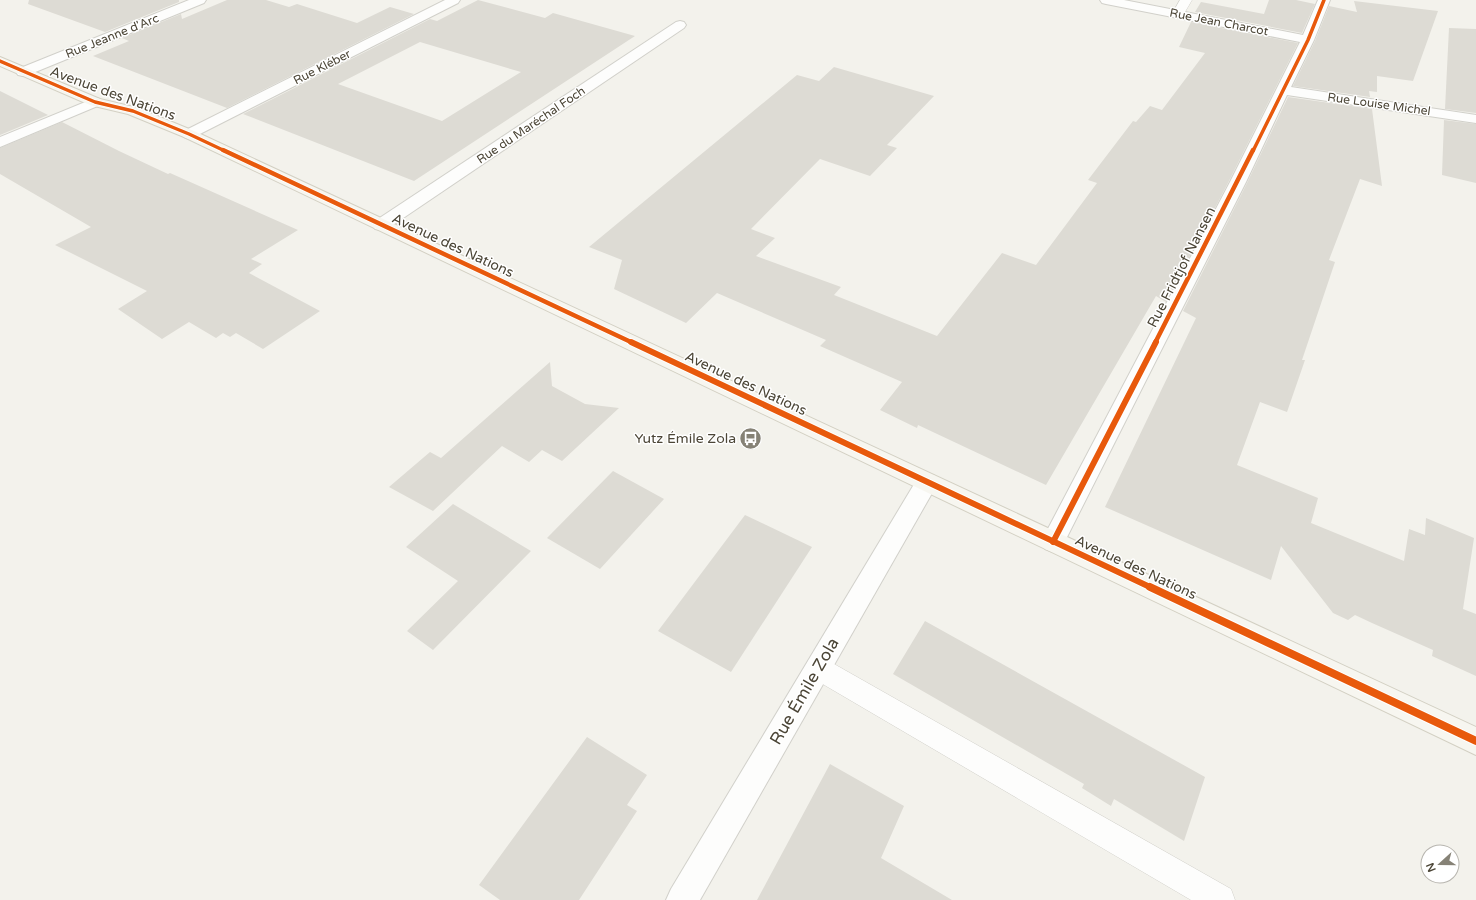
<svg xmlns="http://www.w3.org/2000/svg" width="1476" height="900" viewBox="0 0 1476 900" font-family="'Varela Round',sans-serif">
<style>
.building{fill:#dddbd4;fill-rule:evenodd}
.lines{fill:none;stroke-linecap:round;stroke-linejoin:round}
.lane-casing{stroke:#d1d0ca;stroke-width:1}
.street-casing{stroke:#d1d0ca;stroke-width:2}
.secondary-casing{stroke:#d3d0c3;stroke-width:2}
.lane{fill:#fdfdfc;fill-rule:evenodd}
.street{fill:#fdfdfc;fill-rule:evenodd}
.secondary{fill:#f7f6f0;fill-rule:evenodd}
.cycleway-far3-casing{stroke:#fff;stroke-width:5}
.cycleway-far2-casing{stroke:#fff;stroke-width:6}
.cycleway-far1-casing{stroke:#fff;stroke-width:8}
.cycleway-casing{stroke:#fff;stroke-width:10}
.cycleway-far3{stroke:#e8590c;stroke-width:3.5}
.cycleway-far2{stroke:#e8590c;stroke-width:4.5}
.cycleway-far1{stroke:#e8590c;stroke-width:6}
.cycleway{stroke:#e8590c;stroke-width:8}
.labels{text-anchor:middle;stroke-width:3;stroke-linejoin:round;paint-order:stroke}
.far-street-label{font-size:12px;fill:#4b4536;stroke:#fff}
.street-label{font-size:14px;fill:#4b4536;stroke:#fff}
.poi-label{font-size:14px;fill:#4b4536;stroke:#fff;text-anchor:end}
.near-street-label{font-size:17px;fill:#4b4536;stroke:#fff}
</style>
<rect width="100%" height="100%" fill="#f3f2ec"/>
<g class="building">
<path d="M29 0H179V2L105 32 28 4Z"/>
<path d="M227 0H266L289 7 297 4 357 23 390 7 414 14 227 108 93 56 129 41 122 38 181 14 182 19Z"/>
<path d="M478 0 545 18 553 13 635 36 414 181 243 114 430 19 437 21ZM420 42 521 72 442 121 338 84Z"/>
<path d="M1269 0H1296L1315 4 1302 33 1195 12 1201 2 1264 14Z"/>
<path d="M1354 1 1438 11 1413 81 1377 76V92L1369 91 1370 97 1293 86 1315 41 1329 6 1357 12Z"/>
<path d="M1191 22 1298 43 1229 181 1166 302 1156 296 1046 485 918 425 917 428 880 410 902 382 820 346 826 340 717 293 686 323 614 289 622 260 589 247 797 75 819 81 834 67 934 96 887 145 897 148 870 176 820 159 751 229 775 238 756 256 841 287 834 295 937 336 1002 253 1036 265 1097 183 1088 180 1133 121 1136 122 1150 106 1162 110 1205 53 1179 47Z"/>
<path d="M1449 28 1476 29V113L1445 109Z"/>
<path d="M0 91 48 115 0 135Z"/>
<path d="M1288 97 1372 109 1382 186 1360 179 1329 260 1335 262 1302 360H1305L1287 412 1260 402 1237 465 1318 498 1311 523 1404 561 1409 529 1425 535 1426 518 1474 538 1463 609 1476 614V676L1432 656 1433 650 1372 623 1355 615 1348 620 1333 613 1281 546 1271 580 1105 507 1196 318 1183 311 1247 183Z"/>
<path d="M1444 120 1476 124V183L1442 175Z"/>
<path d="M62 122 119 151 168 174 170 173 298 230 251 259 262 264 249 273 320 311 263 349 236 333 230 337 223 333 216 338 189 322 162 339 118 309 147 291 55 245 91 227 0 174V148Z"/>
<path d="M550 362 552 386 585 404 619 408 562 461 542 450 529 462 502 446 433 511 389 487 430 452 441 458Z"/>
<path d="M613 471 664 499 600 569 547 538Z"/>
<path d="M453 504 531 551 433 650 407 631 458 581 406 547Z"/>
<path d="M745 515 812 547 731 672 658 631Z"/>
<path d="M925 621 1205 777 1184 841 1114 799 1111 806 1082 788 1084 784 893 674Z"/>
<path d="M587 737 647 775 627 805 637 811 579 900H500L479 885Z"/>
<path d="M830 764 904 806 881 858 952 900H757Z"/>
</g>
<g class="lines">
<defs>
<g id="lane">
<path d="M1180 0H1192L1182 17H1174L1172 14Z"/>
<path d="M818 656 827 660 1231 889 1235 900H1191L809 676 805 668 809 660Z"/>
</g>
<g id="street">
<path d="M189 0H206L204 3 28 75 23 76 18 75 16 72 18 69Z"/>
<path d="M445 0H460L458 3 194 137 189 139 184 137 181 134 184 131Z"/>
<path d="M1100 0H1124L1303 35 1318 0H1330L1314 40 1291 87 1476 115V123L1287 95 1246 182 1061 549 1053 552 1045 549 1041 542 1230 182 1300 42 1106 4 1102 3Z"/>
<path d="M680 21 684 22 686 25 684 28 387 229 381 230 375 229 372 225 375 221 676 22Z"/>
<path d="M95 98 100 99 102 102 100 105 0 147V137Z"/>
<path d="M927 473 935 476 938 482 935 488 700 900H666L671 889 919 476Z"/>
</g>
<path id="secondary" d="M0 57 100 99 138 108 194 131 1476 727V755L184 137 128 114 90 105 0 66Z"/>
</defs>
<use href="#lane" class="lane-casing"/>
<use href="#street" class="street-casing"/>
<use href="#secondary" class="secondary-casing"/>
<use href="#lane" class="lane"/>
<use href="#street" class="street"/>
<use href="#secondary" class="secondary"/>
<defs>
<g id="cycleway-far3">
<path d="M0 61 95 102 133 111 189 134 225 151"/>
<path d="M1253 151 1308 40 1324 0"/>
</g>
<g id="cycleway-far2">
<path d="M223 150 633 343"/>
<path d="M1155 343 1253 150"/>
</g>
<g id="cycleway-far1">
<path d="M631 342 1152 588"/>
<path d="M1053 542 1156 342"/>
</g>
<path id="cycleway" d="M1150 587 1476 741"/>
</defs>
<use href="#cycleway-far3" class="cycleway-far3-casing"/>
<use href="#cycleway-far2" class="cycleway-far2-casing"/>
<use href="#cycleway-far1" class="cycleway-far1-casing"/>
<use href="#cycleway" class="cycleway-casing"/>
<use href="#cycleway-far3" class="cycleway-far3"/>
<use href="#cycleway-far2" class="cycleway-far2"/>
<use href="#cycleway-far1" class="cycleway-far1"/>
<use href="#cycleway" class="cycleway"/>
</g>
<defs>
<symbol id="bus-disc" viewBox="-11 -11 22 22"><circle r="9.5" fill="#868276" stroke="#fff"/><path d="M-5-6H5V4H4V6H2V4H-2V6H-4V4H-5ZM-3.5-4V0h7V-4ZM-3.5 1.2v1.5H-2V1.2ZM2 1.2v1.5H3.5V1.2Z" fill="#fff"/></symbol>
</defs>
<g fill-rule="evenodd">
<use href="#bus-disc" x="738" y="426" width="25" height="25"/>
</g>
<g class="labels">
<g class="far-street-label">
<text transform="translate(1219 22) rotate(11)" y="4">Rue Jean Charcot</text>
<text transform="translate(112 36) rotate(-22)" y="4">Rue Jeanne d'Arc</text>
<text transform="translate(322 67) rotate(-27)" y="4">Rue Kléber</text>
<text transform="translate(1379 104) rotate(8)" y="4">Rue Louise Michel</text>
<text transform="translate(531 125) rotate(-34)" y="4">Rue du Maréchal Foch</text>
</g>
<g class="street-label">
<text transform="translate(113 93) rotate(20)" y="5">Avenue des Nations</text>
<text transform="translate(453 245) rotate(25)" y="5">Avenue des Nations</text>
<text transform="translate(1181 267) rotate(-63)" y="5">Rue Fridtjof Nansen</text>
<text transform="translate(746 383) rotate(25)" y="5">Avenue des Nations</text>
<text transform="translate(1136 567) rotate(25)" y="5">Avenue des Nations</text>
</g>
<g class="poi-label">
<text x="736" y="443">Yutz Émile Zola</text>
</g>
<g class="near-street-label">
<text transform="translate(804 691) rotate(-60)" y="6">Rue Émile Zola</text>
</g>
</g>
<g transform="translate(1440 864) rotate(249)"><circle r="19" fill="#ffffff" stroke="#b7b5af"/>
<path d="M0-3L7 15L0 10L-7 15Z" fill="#868276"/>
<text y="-6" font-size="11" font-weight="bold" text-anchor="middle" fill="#4b4536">N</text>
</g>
</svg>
